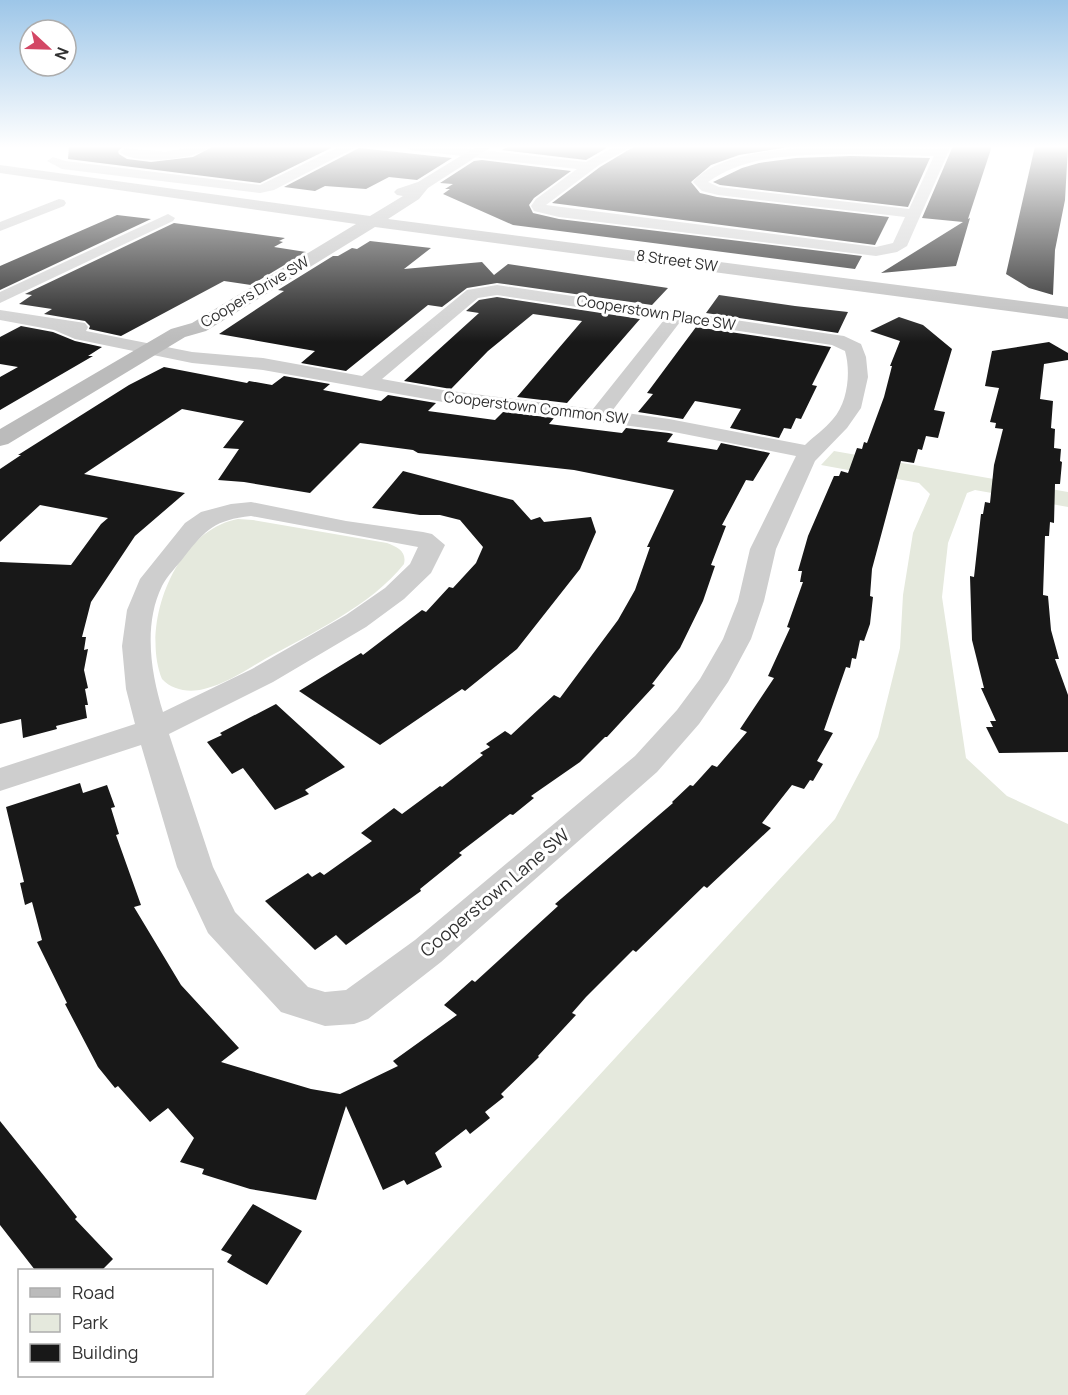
<svg xmlns="http://www.w3.org/2000/svg" width="1068" height="1395" viewBox="0 0 1068 1395" font-family="Manrope,sans-serif">
<style>
.green{fill:#e5e9dd}
.building{fill:#181818}
.lines{fill:none;stroke-linecap:round;stroke-linejoin:round}
.street{fill:#cecece;fill-rule:evenodd}
.secondary{fill:#bbb;fill-rule:evenodd}
.labels{text-anchor:middle;stroke-width:6;stroke-linejoin:round;paint-order:stroke}
.far-street-label{font-size:15px;fill:#313131;stroke:#fff}
.street-label{font-size:18px;fill:#313131;stroke:#fff}
</style>
<rect width="100%" height="100%" fill="#fff"/>
<g class="green">
<path d="M834 451 1068 492V507L975 490 967 493 948 543 942 597 966 758 1007 796 1068 824V1395H305L835 819 878 737 900 648 903 595 913 533 930 494 919 483 821 465Z"/>
<path d="M238 519 253 520 387 543C397 547 407 551 404 564 372 605 310 634 265 659 246 670 226 684 204 689 189 693 172 690 162 679 140 624 176 530 238 519Z"/>
</g>
<g class="building">
<path d="M69 146H124L118 151 119 154 127 159 151 162 193 157 214 146H335L260 183 68 159Z"/>
<path d="M509 146H610L586 160 502 150Z"/>
<path d="M635 146H795L739 155 711 165 691 182 700 193 717 197 889 217 875 245 552 203 600 167Z"/>
<path d="M953 146H992L968 219 970 218 956 266 881 273 963 222 922 218Z"/>
<path d="M1035 146H1068L1065 200 1055 250 1053 295 1029 288 1006 274Z"/>
<path d="M359 148 452 158 417 180 389 177 366 189 325 186 315 191 284 187Z"/>
<path d="M851 156 930 158 908 207 720 185 713 182 742 168 759 163 796 158Z"/>
<path d="M482 160 571 171 534 198 529 205 533 213 559 219 862 256 855 269 513 225 443 194 450 189H445L453 184 440 183 474 161Z"/>
<path d="M117 215 151 219 0 290V266Z"/>
<path d="M174 223 285 238 279 241 283 242 274 247 306 252 251 285 224 281 121 336 89 329 90 326 85 321 44 314 52 309 19 304 32 295 25 294Z"/>
<path d="M370 241 431 248 404 269 482 262 494 275 508 264 668 288 652 305 497 283 467 288 442 307 428 305 346 371 301 363 315 351 219 334 284 291 278 290 333 256H338L352 248 357 249Z"/>
<path d="M719 295 795 306 848 312 838 333 706 313Z"/>
<path d="M497 297 640 319 567 403 517 397 582 321 533 314 488 351 451 389 404 381 479 313 466 311 479 300Z"/>
<path d="M899 317 923 325 952 349 934 410 945 412 938 438 926 436 922 450 918 449 914 463 901 461 872 569 870 596 873 597 870 624 864 641 860 640 856 659 852 658 850 668 846 667 824 730 833 733 817 761 823 764 813 781 810 780 804 789 792 785 762 823 771 828 707 888 704 886 636 952 633 950 586 997 572 1013 576 1015 538 1056 539 1057 501 1094 504 1097 485 1112 490 1118 470 1134 466 1129 435 1153 442 1167 407 1185 404 1180 383 1190 346 1106 316 1200 250 1189 202 1174 204 1169 180 1162 194 1138 168 1108 150 1122 118 1086 115 1088 98 1067 65 1004 67 1003 37 942 42 940 32 902 25 905 20 883 24 882 6 807 80 783 83 793 107 785 115 807 111 808 119 834 116 835 141 905 134 907 181 985 239 1048 221 1062 311 1089 340 1094 398 1066 393 1061 457 1015 444 1005 472 980 475 982 558 906 555 904 673 803 672 802 690 785 693 786 712 765 717 767 747 732 740 729 774 678 768 676 790 628 787 627 803 582H800L802 571H798L808 536 834 476H839L841 471 848 473 857 448 862 449 864 442 867 443 884 397 892 366H890L900 341 870 331Z"/>
<path d="M21 326 53 332 75 341 102 347 88 356H93L0 410V377L18 367 0 364V337Z"/>
<path d="M696 327 831 347 812 385 817 386 801 419 796 418 791 429 784 428 779 438 730 428 741 409 695 401 683 419 638 412 653 394 647 393Z"/>
<path d="M1049 342 1068 353V360L1044 364 1040 399 1053 401 1051 428 1055 429 1054 448 1061 449 1060 461 1062 462 1060 484H1055L1054 523 1050 522 1049 536H1045L1043 595 1048 596 1051 630 1059 659H1055L1068 695V752L999 753 986 727H993L990 721H996L981 688H984L972 640 970 576 974 577 981 514H983L985 502 990 503 994 465 1003 429 995 428 996 423 990 422 999 388 985 386 992 351Z"/>
<path d="M164 367 247 383 249 381 272 385 284 376 330 384 323 390 381 401 388 395 436 403 428 411 495 420 503 412 554 418 549 424 622 433 626 428 669 433 673 434 667 442 717 450 721 443 770 453 753 481 746 480 722 525 726 526 711 565 715 566 703 601 680 648 652 684 655 685 607 737H605L580 762 531 796 534 798 513 815 510 814 459 853 462 855 420 889 421 891 346 945 336 935 315 950 265 901 308 873 312 877 320 872 324 875 372 841 361 833 394 808 402 814 440 786 442 787 483 755 480 753 490 747 486 744 505 731 511 735 554 695 560 698 618 620 635 590 650 547H647L674 490 574 470 418 453 413 450 360 443 310 493 244 482 218 480 239 449 223 448 244 421 182 409 84 474 185 493 135 536 91 602 82 637H86L84 650 88 649 84 670 88 688 85 689 88 705H85L87 718 56 726 57 729 23 738 21 719 0 724V562L71 565 101 524 108 518 40 505 0 542V469L21 455H18L129 385Z"/>
<path d="M403 471 513 500 531 520 540 517 544 522 591 517 596 532 580 569 517 649 465 691 462 689 380 745 299 691 361 653 363 655 422 610 426 612 449 587 453 588 476 563 483 547 460 520 440 515H420L372 508Z"/>
<path d="M276 704 345 767 305 790 309 794 275 810 243 768 232 774 207 742 222 735 220 733Z"/>
<path d="M0 1121 77 1217 75 1219 113 1259 102 1270H35L0 1225Z"/>
<path d="M253 1204 302 1231 267 1285 227 1262 232 1255 221 1250Z"/>
</g>
<g class="lines">
<g class="street">
<path d="M194 146H212C195 160 136 166 120 152L126 148 166 152Z"/>
<path d="M341 146H358L274 190 260 193 62 169 47 161 53 157 65 161 260 185Z"/>
<path d="M404 146H447L586 162 616 146H633L599 165 546 205 876 247 893 243 905 217 718 195 702 191 693 182C732 136 880 147 937 149L939 146H951L907 246 897 252 876 256 559 217 534 211 531 206 536 199 577 169 410 150ZM851 154 934 156 909 209 719 187 708 182C749 153 803 155 851 154Z"/>
<path d="M59 199 64 200 66 203 64 206 0 231V222Z"/>
<path d="M168 214 175 218 173 221 0 303V292Z"/>
<path d="M497 285 844 336 861 344 866 357 868 377 861 408 847 428 815 461 776 549 764 601 751 639 728 682 699 724 657 772 441 962 368 1019 354 1024 325 1026 281 1012 208 933 177 867 141 745 0 791V768L135 724 126 689 122 646 127 610 140 579 185 523 201 512 231 504 251 502 346 521 423 532 432 534 445 545 431 573 404 599 366 627 273 682 169 734 213 867 235 912 308 987 325 992 346 990 415 940 635 756 677 710 700 679 723 639 738 601 750 549 796 456 669 431 443 402 263 370 192 363 75 339 54 330 0 320V310L85 323 88 327 86 331 192 352 263 358 362 376 467 290ZM497 295 664 320 593 409 443 390 382 379 478 298ZM680 322 832 345 845 351C851 372 848 402 833 419 825 429 814 436 805 445L669 419 612 411ZM251 516 418 547 410 564 385 588 346 615 252 669 163 712C151 674 143 625 162 586 167 576 177 566 184 557 206 529 215 520 251 516Z"/>
</g>
<path class="secondary" d="M477 146H493L428 188 419 199 388 219 1068 307V319L375 227 206 331 185 337 8 444 0 446V429L171 329 192 323 356 224 0 173V165L370 216 403 196 397 195 394 192 397 189 418 182Z"/>
</g>
<linearGradient id="sky" x2="0" y2="1"><stop stop-color="#9dc6e8"/><stop offset="0.43" stop-color="#fff"/><stop offset="1" stop-color="#fff" stop-opacity="0"/></linearGradient>
<rect width="1068" height="342" fill="url(#sky)"/>
<g class="labels">
<g class="far-street-label">
<text transform="translate(677 261) rotate(8)" y="5">8 Street SW</text>
<text transform="translate(255 292) rotate(-31)" y="5">Coopers Drive SW</text>
<text transform="translate(656 313) rotate(9)" y="5">Cooperstown Place SW</text>
<text transform="translate(536 408) rotate(7)" y="5">Cooperstown Common SW</text>
</g>
<g class="street-label">
<text transform="translate(495 893) rotate(-40)" y="6">Cooperstown Lane SW</text>
</g>
</g>
<rect x="18" y="1269" width="195" height="108" fill="#ffffff" stroke="#adadad" stroke-width="1.5"/>
<rect x="30" y="1288" width="30" height="9" fill="#bbbbbb" stroke="#adadad" stroke-width="1.5"/>
<text x="72" y="1299" font-size="18" fill="#313131">Road</text>
<rect x="30" y="1314" width="30" height="18" fill="#e5e9dd" stroke="#adadad" stroke-width="1.5"/>
<text x="72" y="1329" font-size="18" fill="#313131">Park</text>
<rect x="30" y="1344" width="30" height="18" fill="#181818" stroke="#adadad" stroke-width="1.5"/>
<text x="72" y="1359" font-size="18" fill="#313131">Building</text>
<g transform="translate(48 48) rotate(112)"><circle r="28" fill="#ffffff" stroke="#adadad" stroke-width="1.5"/>
<path d="M0-4.5L10 22L0 15L-10 22Z" fill="#d34765"/>
<text y="-9" font-size="16" font-weight="bold" text-anchor="middle" fill="#313131">N</text>
</g>
</svg>
